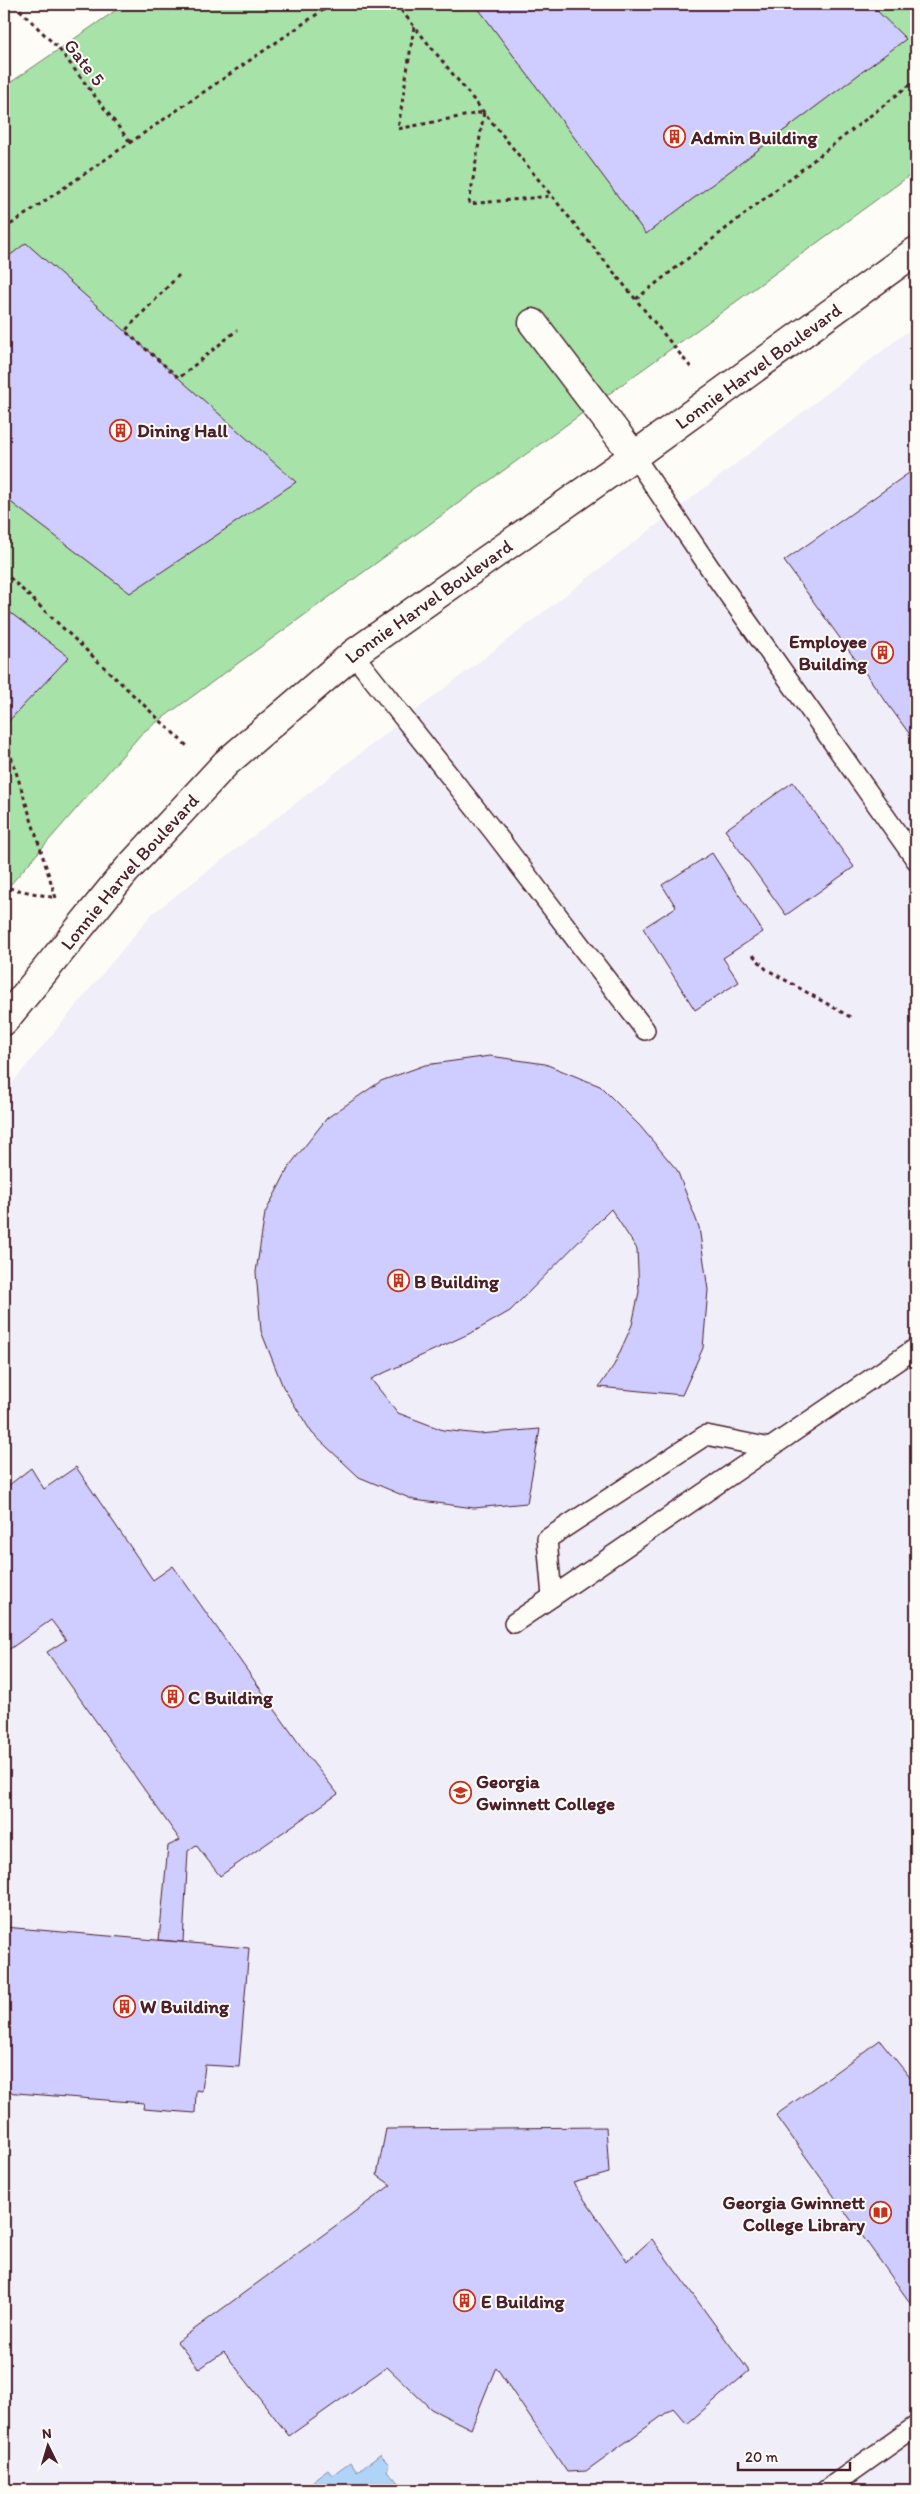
<svg xmlns="http://www.w3.org/2000/svg" width="920" height="2494" viewBox="0 0 920 2494" font-family="Itim,sans-serif">
<style>
.built{fill:#efeef9}
.green{fill:#a7e2a8;stroke:#78806a}
.water{fill:#afd4f8;stroke:#878ca6}
.building{fill:#cfccff;stroke:#4a1f2b}
.lines{fill:none;stroke-linecap:round;stroke-linejoin:round}
.service-casing{stroke:#4a1f2b;stroke-width:22}
.minor-casing{stroke:#4a1f2b;stroke-width:31}
.tertiary-casing{stroke:#4a1f2b;stroke-width:31}
.path{stroke:#4a1f2b;stroke-width:3;stroke-dasharray:4 4;stroke-linecap:butt}
.service{stroke:#fdfcf7;stroke-width:19}
.minor{stroke:#fdfcf7;stroke-width:28}
.tertiary{stroke:#fdfcf7;stroke-width:28}
.labels{text-anchor:middle;stroke-width:4;stroke-linejoin:round;paint-order:stroke}
.street-label{font-size:19px;fill:#4a1f2b;stroke:#fdfcf7}
.poi-label{font-size:19px;font-weight:bold;fill:#4a1f2b;stroke:#fdfcf7;text-anchor:start}
</style>
<rect width="100%" height="100%" fill="#fdfcf7"/>
<filter id="ink" filterUnits="userSpaceOnUse"><feTurbulence type="fractalNoise" baseFrequency=".02" numOctaves="2"/><feDisplacementMap in="SourceGraphic" scale="10" xChannelSelector="R" yChannelSelector="G"/><feConvolveMatrix kernelMatrix="1 2 1 2 8 2 1 2 1" color-interpolation-filters="sRGB"/></filter>
<g filter="url(#ink)">
<path class="built" d="M916 325V2490H4V1093L152 914Z"/>
<path class="green" d="M125 4H916V171L142 733 4 892V87Z"/>
<path class="water" d="M380 2455 389 2464 387 2471 407 2490H311L317 2486 313 2481 328 2470 332 2475 350 2462 357 2472Z"/>
<g class="building">
<path d="M475 4H870L906 39 646 234Z"/>
<path d="M26 243 296 482 130 593 4 497V260Z"/>
<path d="M916 468V743L784 561Z"/>
<path d="M4 608 69 657 4 726Z"/>
<path d="M793 782 854 867 786 915 725 830Z"/>
<path d="M712 853 763 932 723 958 739 982 695 1010 643 928 676 907 662 885Z"/>
<path d="M490 1056 545 1064 600 1086 640 1126 677 1170 699 1227 708 1290 703 1348 682 1395 599 1387 614 1365 632 1325 639 1292 637 1249 611 1209 510 1311 475 1331 371 1379 398 1413 443 1430 479 1434 540 1429 527 1503 474 1508 414 1500 359 1477 312 1433 283 1387 261 1331 256 1272 265 1213 290 1165 327 1118 381 1081 425 1065Z"/>
<path d="M76 1467 153 1580 173 1566 310 1759 338 1794 220 1876 196 1845 188 1851 183 1942 159 1940 168 1846 180 1840 47 1652 66 1640 51 1620 4 1653V1489L31 1468 44 1489Z"/>
<path d="M4 1927 249 1948 239 2067 205 2065 202 2091 196 2090 195 2113 143 2109 144 2103 4 2092Z"/>
<path d="M880 2040 916 2085V2311L776 2115Z"/>
<path d="M606 2127 609 2173 573 2183 627 2261 652 2239 749 2371 687 2424 673 2408 586 2471 567 2472 496 2367 471 2429 431 2409 387 2367 289 2436 224 2352 199 2369 177 2342 391 2185 377 2175 386 2129Z"/>
</g>
<g class="lines">
<defs>
<g id="service">
<path d="M634 456 716 577 916 860"/>
<path d="M353 654 494 832 645 1030"/>
<path d="M552 1597 547 1539 706 1435 770 1448"/>
<path d="M514 1623 916 1348"/>
<path d="M826 2490 916 2426"/>
</g>
<path id="minor" d="M533 323 634 456"/>
<g id="tertiary">
<path id="s1" d="M4 1021 125 872 226 763 353 654 634 456 916 251"/>
</g>
</defs>
<use href="#service" class="service-casing"/>
<use href="#minor" class="minor-casing"/>
<use href="#tertiary" class="tertiary-casing"/>
<g class="path">
<path d="M14 4 59 49 130 142"/>
<path d="M396 4 693 370"/>
<path d="M414 27 398 129 484 112 469 204 552 196"/>
<path d="M4 229 332 4"/>
<path d="M179 275 125 331 179 378 237 330"/>
<path d="M636 299 916 80"/>
<path d="M4 572 188 747"/>
<path d="M4 734 56 898 4 887"/>
<path d="M753 955 766 969 852 1018"/>
</g>
<use href="#service" class="service"/>
<use href="#minor" class="minor"/>
<use href="#tertiary" class="tertiary"/>
</g>
</g>
<defs>
<symbol id="building-ring" viewBox="-11 -11 22 22"><circle r="9.5" fill="#fdfcf7" stroke="#c8321e" stroke-width="1.5"/><path d="M-4-6H4V6H1V3H-1V6H-4ZM-2.5-4.3h1.7v1.8h-1.7ZM.8-4.3h1.7v1.8H.8ZM-2.5-1h1.7V.8h-1.7ZM.8-1h1.7V.8H.8Z" fill="#c8321e"/></symbol>
<symbol id="university-ring" viewBox="-11 -11 22 22"><circle r="9.5" fill="#fdfcf7" stroke="#c8321e" stroke-width="1.5"/><path d="M0-5L7-2L0 1L-7-2ZM-4 1L0 2.5L4 1V4Q0 6-4 4Z" fill="#c8321e"/></symbol>
<symbol id="library-ring" viewBox="-11 -11 22 22"><circle r="9.5" fill="#fdfcf7" stroke="#c8321e" stroke-width="1.5"/><path d="M-6-4Q-3-5.5-.7-3.5V5Q-3 3-6 4ZM6-4Q3-5.5 .7-3.5V5Q3 3 6 4Z" fill="#c8321e"/></symbol>
</defs>
<g fill-rule="evenodd">
<use href="#building-ring" x="662" y="124" width="25" height="25"/>
<use href="#building-ring" x="108" y="418" width="25" height="25"/>
<use href="#building-ring" x="870" y="640" width="25" height="25"/>
<use href="#building-ring" x="386" y="1268" width="25" height="25"/>
<use href="#building-ring" x="160" y="1684" width="25" height="25"/>
<use href="#university-ring" x="448" y="1780" width="25" height="25"/>
<use href="#building-ring" x="112" y="1994" width="25" height="25"/>
<use href="#library-ring" x="868" y="2200" width="25" height="25"/>
<use href="#building-ring" x="452" y="2288" width="25" height="25"/>
</g>
<g class="labels">
<g class="street-label">
<text transform="translate(85 62) rotate(52)" y="7">Gate 5</text>
<text dy="7" stroke="none"><textPath href="#s1" startOffset="1005">Lonnie Harvel Boulevard</textPath></text>
<text dy="7" stroke="none"><textPath href="#s1" startOffset="600">Lonnie Harvel Boulevard</textPath></text>
<text dy="7" stroke="none"><textPath href="#s1" startOffset="195">Lonnie Harvel Boulevard</textPath></text>
</g>
<g class="poi-label">
<text x="691" y="144">Admin Building</text>
<text x="137" y="437">Dining Hall</text>
<text x="867" y="648" text-anchor="end">Employee<tspan x="867" dy="22">Building</tspan></text>
<text x="414" y="1288">B Building</text>
<text x="188" y="1704">C Building</text>
<text x="476" y="1788">Georgia<tspan x="476" dy="22">Gwinnett College</tspan></text>
<text x="140" y="2013">W Building</text>
<text x="865" y="2209" text-anchor="end">Georgia Gwinnett<tspan x="865" dy="22">College Library</tspan></text>
<text x="481" y="2308">E Building</text>
</g>
</g>
<rect width="920" height="2494" fill="none" stroke="#fdfcf7" stroke-width="20"/>
<rect x="10" y="10" width="900" height="2474" fill="none" stroke="#4a1f2b" stroke-width="2" filter="url(#ink)"/>
<g transform="translate(48 2446) rotate(355)" stroke="#fdfcf7" stroke-width="4" paint-order="stroke">
<path d="M0-4L9 19L0 12L-9 19Z" fill="#4a1f2b"/>
<text y="-8" font-size="14" font-weight="bold" text-anchor="middle" fill="#4a1f2b">N</text>
</g>
<path d="M738 2462v8h112v-8" fill="none" stroke="#4a1f2b" stroke-width="2.5"/>
<text x="745" y="2462" font-size="15" fill="#4a1f2b" stroke="#fdfcf7" stroke-width="4" paint-order="stroke">20 m</text>
</svg>
